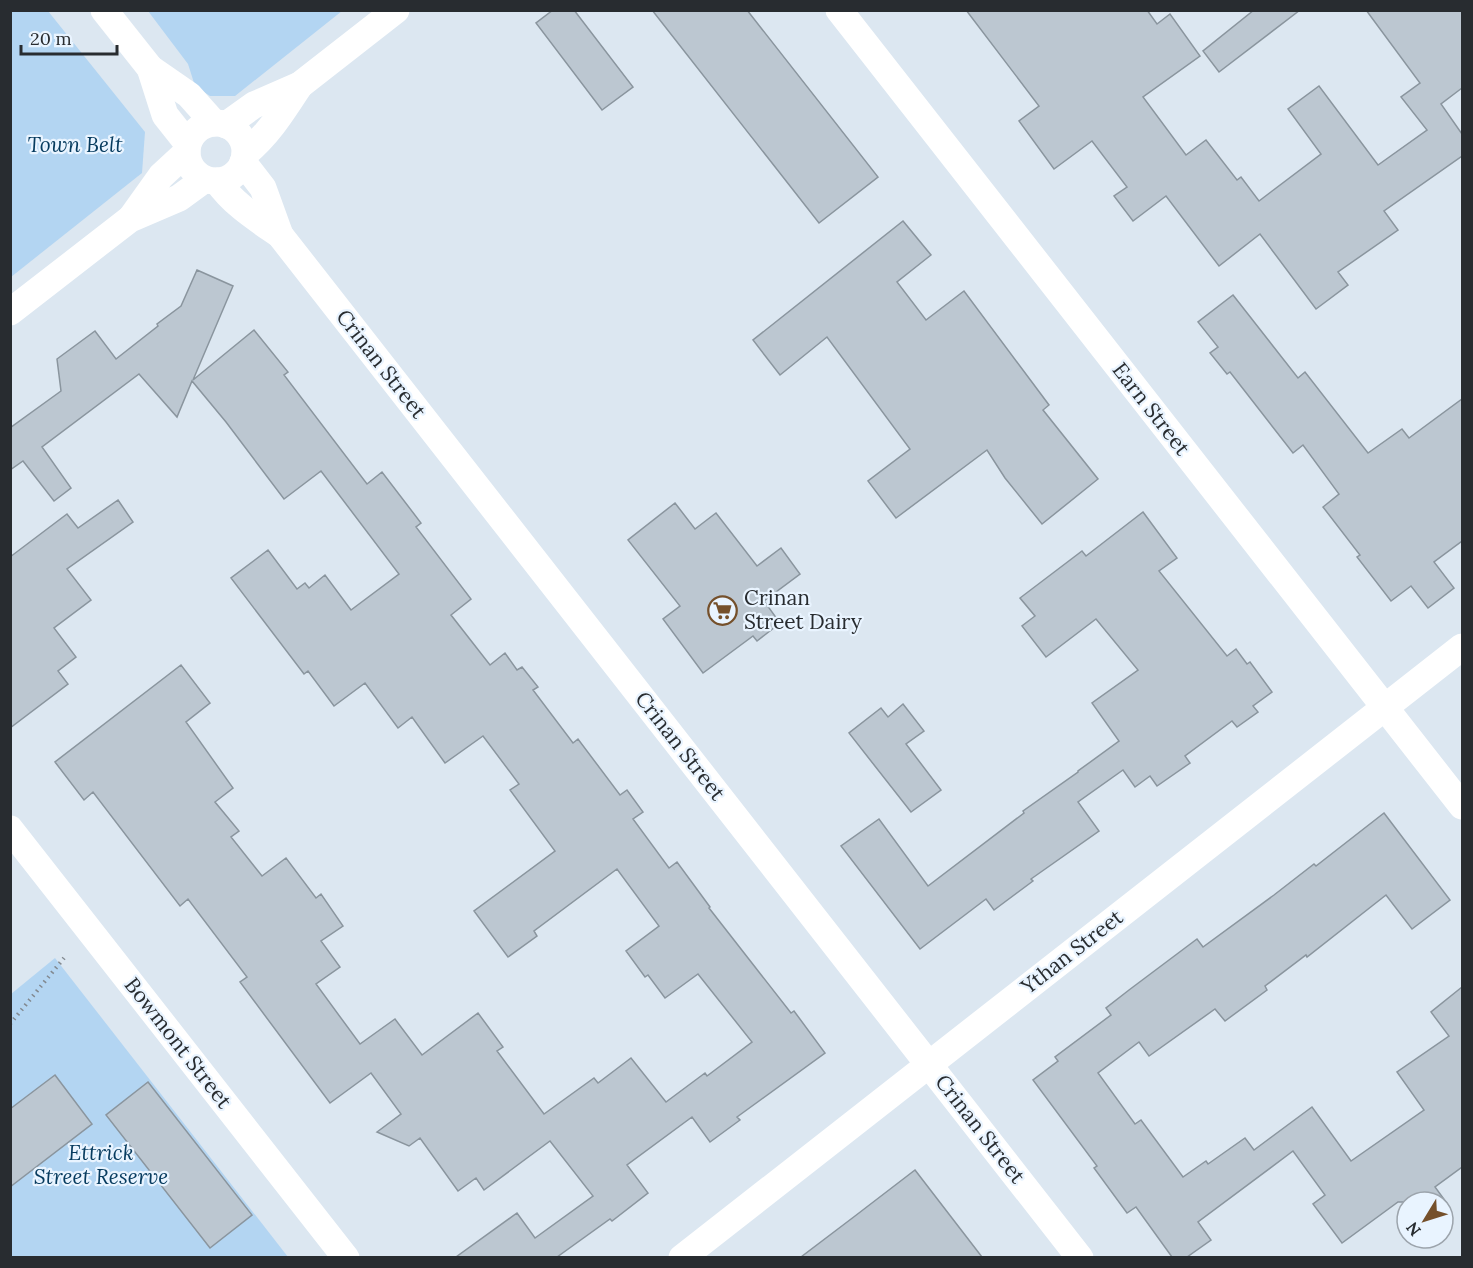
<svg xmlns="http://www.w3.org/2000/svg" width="1473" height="1268" viewBox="0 0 1473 1268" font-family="Lora,serif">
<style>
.green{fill:#b3d5f2}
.building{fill:#bcc7d1;stroke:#8a959e;stroke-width:1.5}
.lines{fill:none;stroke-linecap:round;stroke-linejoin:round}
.path{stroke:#828990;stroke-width:4;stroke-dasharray:1.5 4.5;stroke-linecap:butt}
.street{stroke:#fff;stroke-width:27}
.labels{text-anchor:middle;stroke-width:4.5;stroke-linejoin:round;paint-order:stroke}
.park-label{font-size:21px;font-style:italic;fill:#063b5f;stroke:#e9f4ff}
.street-label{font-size:21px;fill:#282c30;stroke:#e9f4ff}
.poi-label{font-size:21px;fill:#282c30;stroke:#e9f4ff;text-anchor:start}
</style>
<rect width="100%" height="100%" fill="#dce7f1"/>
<g class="green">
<path d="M11 10 48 11 145 132 142 173 11 277Z"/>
<path d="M148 11H342L235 96H210L195 86 188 64Z"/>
<path d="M55 958 288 1257 11 1258V994Z"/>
</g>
<g class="building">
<path d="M553 10H574L633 87 602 110 536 23Z"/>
<path d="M652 10H747L878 177 819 223Z"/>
<path d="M966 10H1147L1157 24 1170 14 1200 56 1143 97 1186 155 1206 140 1237 180 1241 177 1259 201 1321 154 1288 109 1319 86 1378 165 1427 130 1401 97 1420 83 1366 10H1462V88L1441 104 1462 134V156L1384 211 1398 230 1338 272 1348 285 1316 309 1260 234 1219 266 1166 196 1133 221 1114 196 1127 187 1092 141 1054 169 1019 121 1039 106Z"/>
<path d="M1254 10H1300L1219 72 1203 51Z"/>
<path d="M903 221 931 255 897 282 926 320 964 291 1049 405 1043 410 1098 479 1042 524 1005 478 987 450 896 518 868 481 910 449 827 337 780 375 753 340Z"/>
<path d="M197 270 233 286 193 380 254 330 288 372 284 375 367 484 382 472 421 523 416 527 471 599 451 615 490 665 505 653 517 670 522 667 538 687 533 690 573 743 578 739 620 795 627 790 643 812 633 819 669 868 677 862 710 907 709 908 791 1013 794 1011 825 1053 737 1117 740 1120 710 1142 692 1117 627 1165 648 1193 612 1221 610 1219 557 1257H456L517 1213 535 1238 593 1196 550 1141 484 1190 476 1178 458 1191 420 1138 409 1146 377 1132 401 1114 371 1073 330 1103 240 982 247 977 188 899 180 906 93 792 84 800 55 762 181 665 210 703 186 722 233 788 215 802 239 831 231 837 262 876 286 858 316 898 321 894 343 926 321 941 340 967 316 984 360 1044 395 1019 422 1055 478 1013 503 1047 497 1051 544 1114 594 1078 598 1083 631 1058 666 1102 705 1073 707 1076 752 1042 698 974 665 998 648 975 645 977 626 951 659 926 617 869 534 931 537 936 508 957 474 911 555 851 510 790 519 784 483 736 445 763 412 717 398 728 365 683 334 706 308 671 304 674 231 578 268 550 297 589 305 583 309 588 325 575 351 610 399 574 321 471 284 499 226 422 192 381 177 417 139 374 42 447 71 488 54 501 23 461 10 470V428L61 391 57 359 95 331 116 359 158 326 157 324 181 306Z"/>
<path d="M1233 295 1298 378 1305 372 1368 453 1402 429 1409 438 1462 399V541L1434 562 1454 588 1428 608 1411 586 1391 601 1357 557 1360 555 1323 507 1339 494 1303 445 1293 453 1230 372 1227 374 1210 353 1218 347 1198 322Z"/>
<path d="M118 500 133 522 67 569 91 600 54 628 76 657 58 671 68 684 10 728V557L67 514 78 528Z"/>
<path d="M675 503 695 529 716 513 757 566 781 548 800 574 764 601 780 623 757 641 753 636 703 673 663 619 680 606 628 540Z"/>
<path d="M1143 512 1177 558 1159 571 1227 656 1236 649 1247 664 1250 662 1272 692 1253 706 1258 712 1237 727 1232 721 1185 756 1190 763 1157 786 1150 776 1135 787 1123 770 1078 802 1099 831 1031 879 1033 881 994 910 986 899 920 949 841 846 879 819 928 886 1024 813 1023 811 1078 772V771L1119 741 1092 703 1138 670 1096 619 1046 657 1022 626 1035 616 1020 598 1082 551 1086 556Z"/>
<path d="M903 704 924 731 906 744 941 790 911 812 849 733 881 708 888 717Z"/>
<path d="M1384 813 1450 900 1412 929 1386 895 1307 957 1306 955 1265 986 1267 990 1225 1021 1215 1009 1149 1056 1139 1042 1098 1073 1135 1124 1141 1120 1183 1177 1206 1161 1208 1164 1245 1138 1254 1150 1312 1107 1351 1161 1424 1110 1397 1072 1449 1036 1431 1012 1462 987V1167L1435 1187 1446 1202H1398L1342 1243 1313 1204 1325 1195 1293 1151 1198 1222 1211 1240 1187 1257H1172L1136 1207 1127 1213 1094 1168 1097 1166 1033 1080 1058 1061 1055 1057 1111 1015 1106 1008 1129 990 1197 939 1203 947 1274 895 1314 864 1316 866Z"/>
<path d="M55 1075 92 1124 10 1187V1109Z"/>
<path d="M148 1082 252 1215 210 1248 106 1115Z"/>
<path d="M915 1170 982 1257H801L855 1216Z"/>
</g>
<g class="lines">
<path class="path" d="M10 1024 64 958"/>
<g class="street">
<path d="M104 10 150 68 189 95 214 123"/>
<path d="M839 10 1462 806"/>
<path d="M150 68 165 115 188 144"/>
<circle cx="216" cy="152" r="29"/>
<path d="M226 125 254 105 300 85 396 10"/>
<path d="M245 154C269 134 283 111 300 85"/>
<path d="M243 162 263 188 280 235"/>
<path d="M217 181C233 204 257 219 280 235L1080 1258"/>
<path d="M131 218 161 176 187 152"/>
<path d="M10 312 130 219 179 198 205 179"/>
<path d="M10 829 346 1258"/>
<path d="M682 1258 1462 647"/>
</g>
</g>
<defs>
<symbol id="supermarket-ring" viewBox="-11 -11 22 22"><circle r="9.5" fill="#e9f4ff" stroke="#75502b" stroke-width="1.5"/><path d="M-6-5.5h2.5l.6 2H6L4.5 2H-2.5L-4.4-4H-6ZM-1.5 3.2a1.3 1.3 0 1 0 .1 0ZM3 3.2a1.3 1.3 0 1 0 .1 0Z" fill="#75502b"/></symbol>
</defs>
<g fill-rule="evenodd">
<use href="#supermarket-ring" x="706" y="594" width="33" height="33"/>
</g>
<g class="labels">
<g class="park-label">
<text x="75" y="152">Town Belt</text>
<text x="101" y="1160">Ettrick<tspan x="101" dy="24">Street Reserve</tspan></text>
</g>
<g class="street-label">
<text transform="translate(381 364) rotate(52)" y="7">Crinan Street</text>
<text transform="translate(1151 409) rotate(52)" y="7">Earn Street</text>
<text transform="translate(680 746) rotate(52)" y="7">Crinan Street</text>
<text transform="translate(1072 952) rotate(-38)" y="7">Ythan Street</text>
<text transform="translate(178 1043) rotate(52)" y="7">Bowmont Street</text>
<text transform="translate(980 1129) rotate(52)" y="7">Crinan Street</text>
</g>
<g class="poi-label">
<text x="744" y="605">Crinan<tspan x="744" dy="24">Street Dairy</tspan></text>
</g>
</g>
<rect width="1473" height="1268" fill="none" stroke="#282c30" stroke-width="24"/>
<g transform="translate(1425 1220) rotate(232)"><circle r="28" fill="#e9f4ff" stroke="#9ca4ac" stroke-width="1.5"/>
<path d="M0-4.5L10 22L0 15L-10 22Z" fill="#75502b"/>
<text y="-9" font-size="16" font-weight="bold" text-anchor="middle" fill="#282c30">N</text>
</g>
<path d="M21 45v9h96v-9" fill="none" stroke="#282c30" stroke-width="3"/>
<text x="30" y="45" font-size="18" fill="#282c30" stroke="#e9f4ff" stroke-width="4.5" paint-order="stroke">20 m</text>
</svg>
